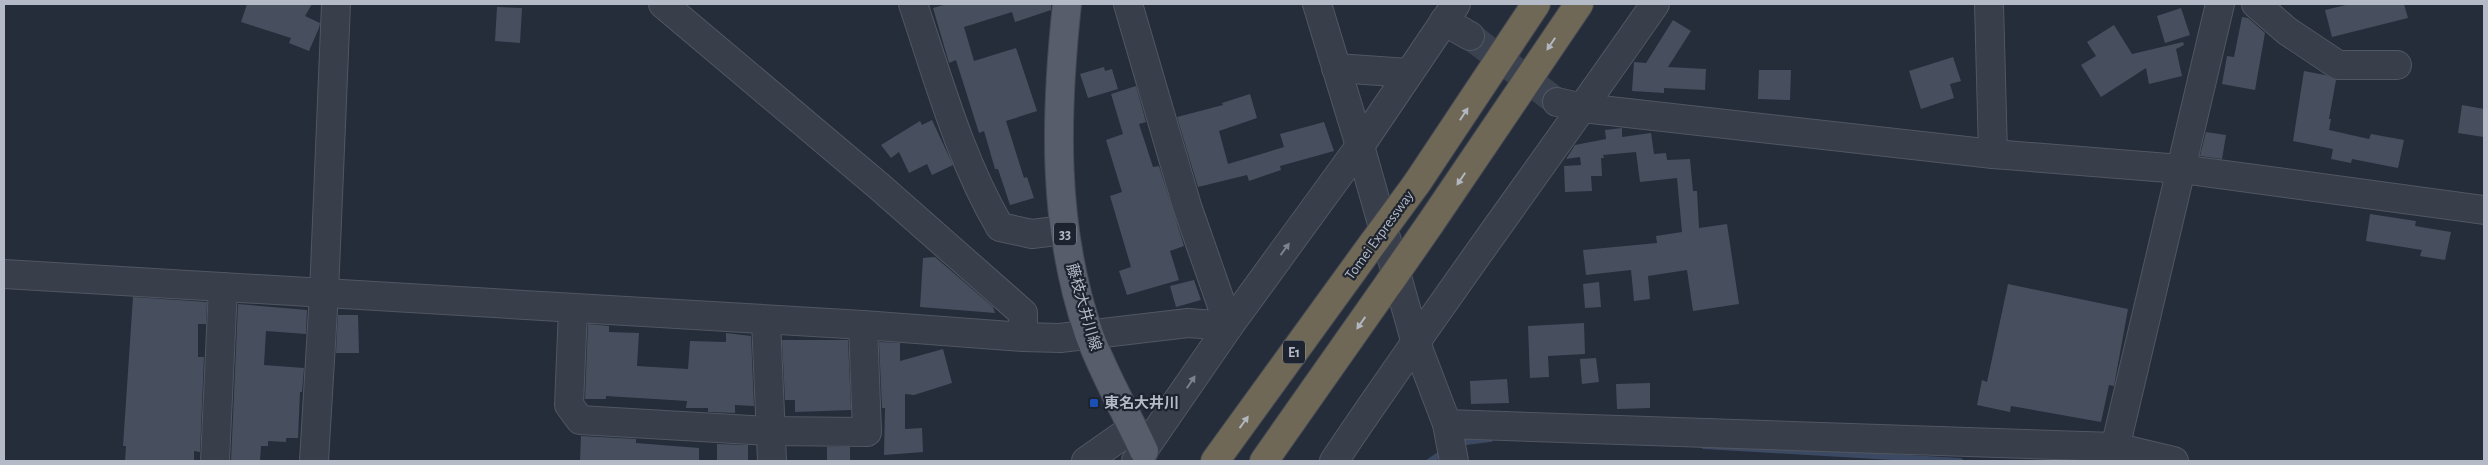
<svg xmlns="http://www.w3.org/2000/svg" width="2488" height="465" viewBox="0 0 2488 465" font-family="'Alegreya Sans','Noto Sans JP',sans-serif">
<style>
.lines{fill:none;stroke-linecap:round;stroke-linejoin:round}
.stream{stroke:#3c4962;stroke-width:6}
.building{fill:#474f5e}
.minor-tunnel{stroke:#3a414f;stroke-width:28;stroke-dasharray:28 14;stroke-linecap:butt}
.minor-casing{stroke:#515762;stroke-width:30}
.major-casing{stroke:#424853;stroke-width:30}
.highway-casing{stroke:#414752;stroke-width:30}
.minor{stroke:#393f4a;stroke-width:28}
.major{stroke:#575d6a;stroke-width:28}
.highway{stroke:#706857;stroke-width:28}
.highway-bridge-casing{stroke:#414752;stroke-width:30;stroke-linecap:butt}
.highway-bridge{stroke:#706857;stroke-width:28}
.oneway{fill:#b1b6c0}
.oneway2{fill:#7d838e}
.transit-dot{fill:#1a4fb4;stroke:#1e242f;stroke-width:2}
.labels{text-anchor:middle;stroke-width:4.5;stroke-linejoin:round;paint-order:stroke}
.shield{fill:#1e242f;stroke:#878d99;stroke-width:1}
.shield-label{font-size:14px;font-weight:bold;fill:#b4bac6}
.street-label{font-size:15px;fill:#b4bac6;stroke:#1e242f}
.poi-label{font-size:15px;font-weight:bold;fill:#b4bac6;stroke:#1e242f;text-anchor:start}
</style>
<rect width="100%" height="100%" fill="#252c3a"/>
<g class="lines">
<g class="stream">
<path d="M1458 443 1490 439"/>
<path d="M1704 446 1960 461"/>
<path d="M1430 461 1445 451"/>
</g>
</g>
<g class="building">
<path d="M247 4H312L305 16 320 23 319 28 309 51 289 43 291 38 241 22Z"/>
<path d="M947 4H1051V10L1015 22 1012 12 964 27 974 61 1016 48 1037 111 1006 121 1024 178 1027 177 1034 198 1010 205 998 169H995L984 131 979 133 956 60 949 63 933 8Z"/>
<path d="M2350 4H2404L2408 18 2332 37 2325 10Z"/>
<path d="M497 7 522 8 520 43 495 41Z"/>
<path d="M2181 8 2190 35 2165 43 2157 16Z"/>
<path d="M2242 17 2248 18 2265 33 2255 90 2222 84 2227 56 2234 57Z"/>
<path d="M1673 20 1691 31 1668 67 1706 69 1705 90 1664 88V93L1632 91 1634 62 1646 63Z"/>
<path d="M2114 25 2132 54 2183 42 2184 45 2176 49 2182 76 2149 84 2146 68 2101 97 2081 65 2096 56 2087 42Z"/>
<path d="M1953 57 1961 81 1950 84 1954 98 1921 109 1909 71Z"/>
<path d="M1104 67 1105 71 1112 69 1118 89 1088 98 1080 74Z"/>
<path d="M1759 70H1791L1790 100 1758 99Z"/>
<path d="M2304 71 2325 75 2336 80 2329 119H2331L2329 130 2369 139 2371 134 2404 140 2398 168 2352 159 2351 163 2331 159 2333 149 2293 141Z"/>
<path d="M1136 86 1146 122 1139 124 1153 167 1159 166 1184 246 1170 251 1179 280 1127 295 1119 271 1131 267 1110 196 1122 192 1106 140 1123 134 1111 94Z"/>
<path d="M1250 94 1257 118 1219 131 1228 164 1284 147 1280 134 1324 122 1334 151 1280 166 1281 170 1249 181 1247 175 1198 187 1177 117 1223 105 1222 103Z"/>
<path d="M2462 105 2484 109V137L2458 133Z"/>
<path d="M932 120 953 165 932 175 927 164 909 173 899 152 891 158 881 145 920 121 922 125Z"/>
<path d="M1622 128V137L1651 133 1654 154 1666 153 1667 160 1690 159 1693 191H1697L1699 228 1727 224 1739 304 1693 311 1687 270 1648 276 1650 299 1634 301 1631 270 1586 275 1583 250 1657 243 1656 236 1682 232 1677 178 1640 182 1636 152 1603 155 1604 158H1601L1602 176H1591L1592 191 1565 192 1564 166 1581 165 1580 157 1566 159 1575 145 1606 139 1605 130Z"/>
<path d="M2206 132 2226 135 2222 159 2200 156Z"/>
<path d="M2370 214 2416 221 2415 226 2451 232 2445 260 2420 256 2422 250 2366 241Z"/>
<path d="M935 257 993 307 995 313 920 307 923 258Z"/>
<path d="M1194 280 1201 300 1176 307 1170 286Z"/>
<path d="M1599 282 1601 307 1585 308 1583 284Z"/>
<path d="M2008 284 2128 309 2114 386 2109 385 2101 422 2011 406 2010 412 1977 405 1982 380 1987 382Z"/>
<path d="M133 297 207 302 206 324H198V357H204L200 452 194 451V461H125L126 446H123Z"/>
<path d="M238 304 307 310 306 334 266 331 264 365 304 368 302 392H300L298 438H286V442L268 441V446H261L260 461H231Z"/>
<path d="M338 315H358L359 353H336Z"/>
<path d="M1584 323 1585 354 1548 356 1549 377 1530 378 1528 326Z"/>
<path d="M588 324 609 326V332L639 333 637 366 688 369 690 341 726 342V333L751 336 754 406 735 405V413L712 412H708V408H686L687 401 606 396V399H585Z"/>
<path d="M782 340H848L851 410 795 412V400H785Z"/>
<path d="M879 342 900 343V361L943 349 952 383 914 395 905 394V429L922 428 923 452 884 455 885 408H882Z"/>
<path d="M1596 358 1599 382 1582 384 1580 359Z"/>
<path d="M1507 379 1509 403 1471 404 1470 381Z"/>
<path d="M1650 383V408L1617 409 1616 384Z"/>
<path d="M581 436 636 439V443L699 448V461H580Z"/>
<path d="M717 444 748 445V461H717Z"/>
<rect x="827" y="447" width="23" height="14"/>
</g>
<g class="lines">
<path class="minor-tunnel" d="M1470 36 1557 102"/>
<defs>
<g id="minor">
<path d="M663 4 880 187 1023 313V337"/>
<path d="M913 4C938 78 960 159 1000 227L1032 234 1064 230"/>
<path d="M1317 4 1360 146 1415 340 1447 424 1454 461"/>
<path d="M1989 4 1993 154"/>
<path d="M2256 4 2287 31 2338 65H2397"/>
<path d="M1444 21 1470 36"/>
<path d="M1336 68 1409 73"/>
<path d="M1557 102 1583 108 1993 154 2181 169 2484 210"/>
<path d="M4 274 863 325 1023 337 1060 338 1188 323 1229 326 1187 206 1128 4"/>
<path d="M573 309 569 405 580 420 770 431 867 432 863 325"/>
<path d="M766 320 772 461"/>
<path d="M1447 424 2115 447 2174 461"/>
<path d="M215 461 223 287"/>
<path d="M314 461 324 293 336 4"/>
<path d="M1086 461 1133 428"/>
<path d="M1136 461 1229 326 1360 146 1456 4"/>
<path d="M1334 461C1438 306 1549 157 1655 4"/>
<path d="M2112 461 2220 4"/>
</g>
<path id="major" d="M1067 4C1055 116 1052 226 1089 334 1104 375 1126 412 1144 451"/>
<g id="highway">
<path d="M1417 183 1536 4"/>
<path d="M1430 224 1579 4"/>
<path d="M1215 461 1373 243"/>
<path d="M1264 461 1389 283"/>
</g>
</defs>
<use href="#minor" class="minor-casing"/>
<use href="#major" class="major-casing"/>
<use href="#highway" class="highway-casing"/>
<use href="#minor" class="minor"/>
<use href="#major" class="major"/>
<use href="#highway" class="highway"/>
<defs>
<g id="highway-bridge">
<path d="M1373 243 1417 183"/>
<path d="M1389 283 1430 224"/>
</g>
</defs>
<use href="#highway-bridge" class="highway-bridge-casing"/>
<use href="#highway-bridge" class="highway-bridge"/>
</g>
<defs><path id="oneway-solid" d="M-6-.8H1V-3.2L6.5 0L1 3.2V.8H-6Z" transform="scale(1.25)"/></defs>
<g class="oneway">
<use href="#oneway-solid" transform="translate(1551 44) rotate(124)"/>
<use href="#oneway-solid" transform="translate(1464 114) rotate(-57)"/>
<use href="#oneway-solid" transform="translate(1461 179) rotate(124)"/>
<use href="#oneway-solid" transform="translate(1361 323) rotate(125)"/>
<use href="#oneway-solid" transform="translate(1244 422) rotate(-54)"/>
</g>
<g class="oneway2">
<use href="#oneway-solid" transform="translate(1285 249) rotate(-54)"/>
<use href="#oneway-solid" transform="translate(1191 382) rotate(-56)"/>
</g>
<rect class="transit-dot" x="1089" y="398" width="10" height="10" rx="2.5"/>
<g class="labels">
<g class="shield">
<rect x="1054" y="222.5" width="22" height="23" rx="4"/>
<rect x="1283" y="340.5" width="22" height="23" rx="4"/>
</g>
<g class="shield-label">
<text x="1065" y="239">33</text>
<text x="1294" y="357">E1</text>
</g>
<g class="street-label">
<text transform="translate(1379 235) rotate(-54)" y="5">Tomei Expressway</text>
<text transform="translate(1084 307) rotate(74)" y="5">藤枝大井川線</text>
</g>
<g class="poi-label">
<text x="1104" y="408">東名大井川</text>
</g>
</g>
<rect width="2488" height="465" fill="none" stroke="#b4bac6" stroke-width="10"/>
</svg>
